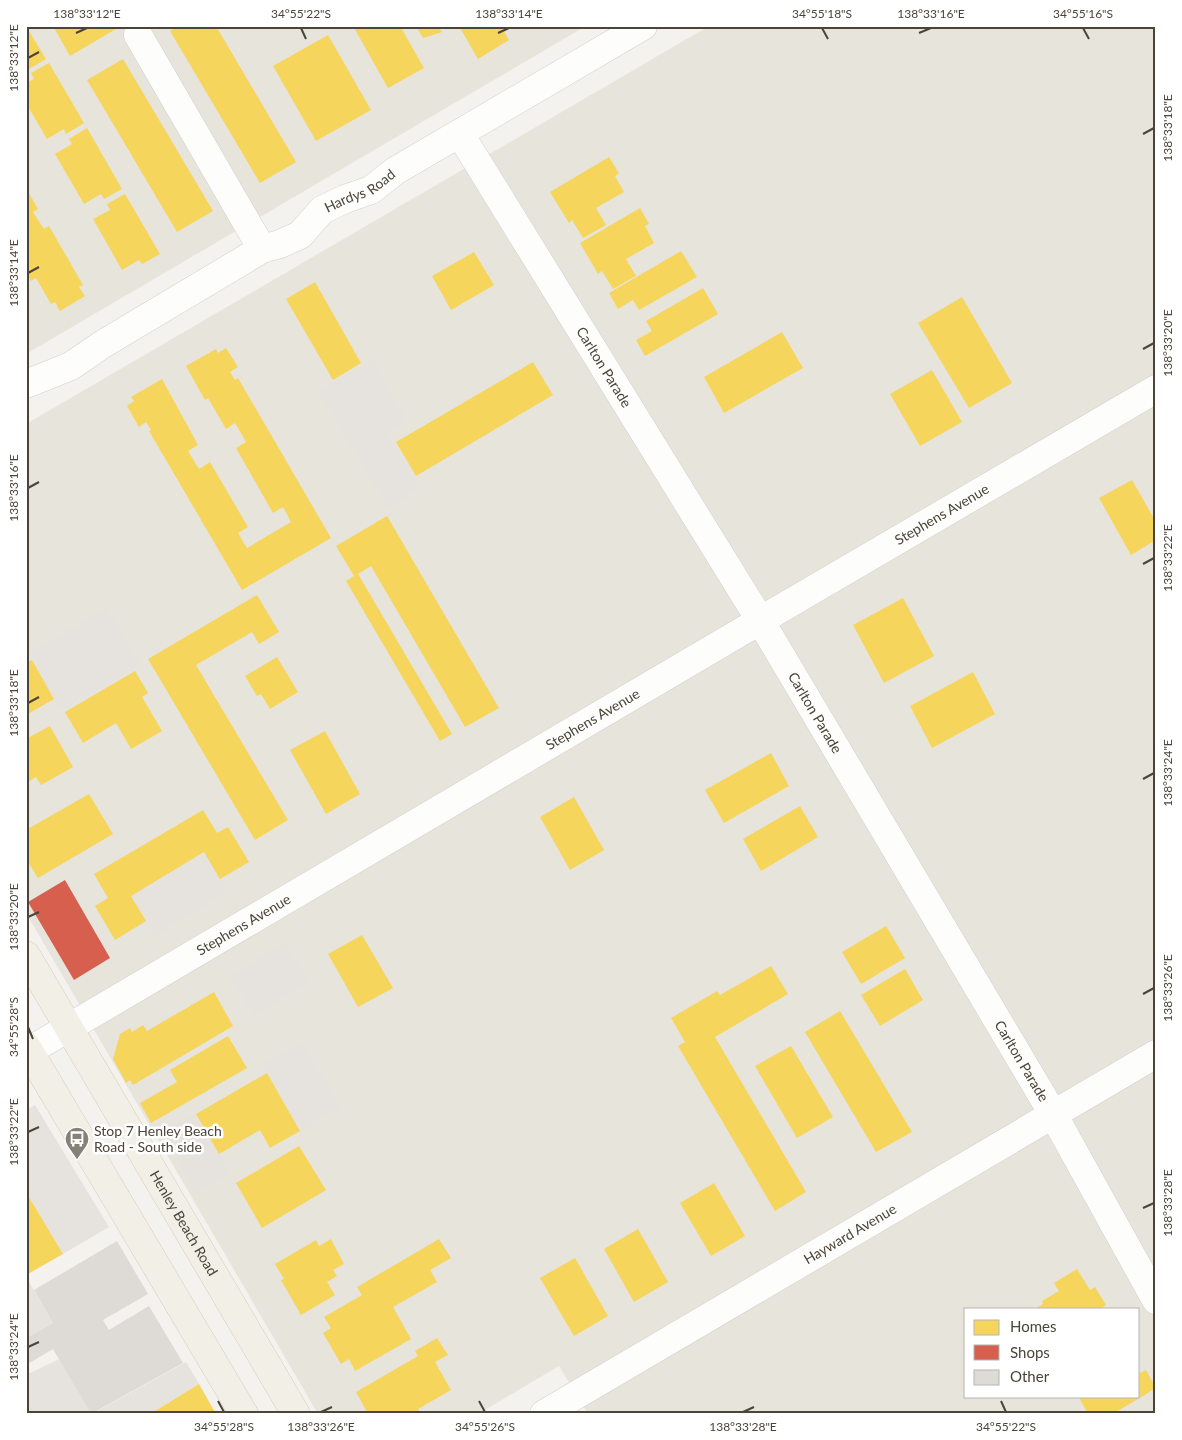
<svg xmlns="http://www.w3.org/2000/svg" width="1182" height="1440" viewBox="0 0 1182 1440" font-family="Lato,sans-serif">
<style>
.residential{fill:#e7e4dc;fill-rule:evenodd}
.parking{fill:#e6e3df}
.homes{fill:#f6d55c}
.shops{fill:#d6604d}
.building{fill:#dedbd6}
.lines{fill:none;stroke-linecap:round;stroke-linejoin:round}
.minor-casing{stroke:#d2d0cb;stroke-width:29}
.major-casing{stroke:#d6cebb;stroke-width:29}
.minor{stroke:#fdfdfc;stroke-width:28}
.major{stroke:#f2efe6;stroke-width:28}
.ticks{fill:none;stroke:#4b4439;stroke-width:2}
.labels{text-anchor:middle;stroke-width:5;stroke-linejoin:round;paint-order:stroke}
.street-label{font-size:14px;fill:#4b4439;stroke:#fff}
.poi-label{font-size:14px;fill:#4b4439;stroke:#fff;text-anchor:start}
.neatline{fill:none;stroke:#4b4439;stroke-width:2}
.ticks-label{font-size:12px;text-anchor:middle;fill:#4b4439}
</style>
<rect width="100%" height="100%" fill="#f4f2ee"/>
<g class="residential">
<path d="M26 26H586L26 354Z"/>
<path d="M709 26H1156V1414H588L559 1366 478 1414H318L26 913V424ZM966 1309H1138V1396H966Z"/>
</g>
<g class="parking">
<path d="M372 360 407 422 387 434 419 489 388 508 318 390Z"/>
<path d="M107 608 141 665 61 710 29 653Z"/>
<path d="M204 852 227 892 154 936 131 896Z"/>
<path d="M285 942 309 983 253 1016 230 975Z"/>
<path d="M302 1041 340 1107 300 1131 261 1064Z"/>
<path d="M35 1105 109 1227 63 1254 26 1192V1110Z"/>
<path d="M196 1114 230 1173 197 1193 161 1133Z"/>
<path d="M29 1282 53 1323 26 1338V1283Z"/>
<path d="M59 1359 91 1414H26V1375Z"/>
<path d="M186 1362 199 1384 150 1414H92Z"/>
</g>
<g class="homes">
<path d="M26 26 46 59 29 69 26 64Z"/>
<path d="M53 26H121L70 56Z"/>
<path d="M178 26H216L296 162 260 183 170 31Z"/>
<path d="M353 26H400L424 68 388 88Z"/>
<path d="M416 26H438L442 32 423 38Z"/>
<path d="M459 26H501L509 40 478 59Z"/>
<path d="M328 35 371 110 316 141 273 66Z"/>
<path d="M123 59 213 211 177 232 87 80Z"/>
<path d="M49 63 84 123 66 134 64 129 47 139 26 103V83L34 79 31 73Z"/>
<path d="M87 128 122 189 104 199 101 194 84 204 55 154 72 144 69 139Z"/>
<path d="M609 157 619 173 615 176 624 192 596 208 606 225 583 238 572 220 569 223 550 192Z"/>
<path d="M26 188 38 209 33 212 44 229 49 226 83 285 79 287 85 296 60 311 55 302 51 304 36 278 31 281 26 273Z"/>
<path d="M125 194 160 254 142 264 139 260 122 270 93 219 110 210 107 204Z"/>
<path d="M640 208 649 224 645 226 654 243 626 259 636 276 613 289 602 271 598 274 580 243Z"/>
<path d="M681 251 697 277 639 310 633 300 618 309 609 293Z"/>
<path d="M474 252 494 285 451 310 432 276Z"/>
<path d="M315 282 361 363 333 380 286 299Z"/>
<path d="M703 288 718 314 645 356 636 340 652 331 646 321Z"/>
<path d="M962 297 1012 383 969 408 918 323Z"/>
<path d="M782 332 803 368 724 413 704 377Z"/>
<path d="M226 348 238 367 230 372 235 380 238 378 331 538 242 590 149 431 151 430 146 422 139 427 127 406 134 401 131 397 162 379 198 445 188 451 199 469 210 462 248 527 238 533 247 548 291 522 283 507 273 513 236 448 246 442 235 423 226 429 208 398 205 400 186 366 216 349 218 353Z"/>
<path d="M533 362 553 395 416 476 396 442Z"/>
<path d="M932 370 962 422 920 446 890 394Z"/>
<path d="M1132 480 1156 522V540L1131 555 1099 498Z"/>
<path d="M387 516 499 708 465 727 371 566 358 574 452 734 440 741 346 581 354 576 336 546Z"/>
<path d="M257 595 279 632 259 644 252 632 196 665 288 820 255 840 148 659Z"/>
<path d="M903 598 934 656 884 683 853 625Z"/>
<path d="M277 657 298 692 270 709 261 694 257 696 245 676Z"/>
<path d="M32 660 54 699 26 715V663Z"/>
<path d="M135 671 148 693 142 697 162 731 131 749 116 723 83 743 65 712Z"/>
<path d="M973 672 995 714 932 748 910 706Z"/>
<path d="M50 726 73 767 41 785 36 777 26 783V739Z"/>
<path d="M325 731 360 794 326 814 290 750Z"/>
<path d="M771 753 789 786 724 823 705 790Z"/>
<path d="M89 794 113 834 38 878 26 859V830Z"/>
<path d="M574 797 604 850 570 870 540 817Z"/>
<path d="M800 806 818 837 761 871 743 839Z"/>
<path d="M203 810 217 833 228 827 249 862 220 879 204 852 131 896 146 921 115 940 95 906 108 898 94 874Z"/>
<path d="M886 926 905 958 861 984 842 952Z"/>
<path d="M362 935 393 988 358 1007 328 954Z"/>
<path d="M771 966 788 994 715 1037 806 1192 775 1211 678 1046 685 1042 671 1018 717 991 720 995Z"/>
<path d="M905 969 923 1000 880 1026 861 995Z"/>
<path d="M214 992 233 1026 133 1085 130 1080 126 1083 113 1059 120 1034 130 1028 132 1032 143 1025 147 1031Z"/>
<path d="M840 1011 912 1132 876 1152 805 1032Z"/>
<path d="M228 1036 247 1068 151 1123 140 1103 177 1082 170 1070Z"/>
<path d="M791 1046 833 1117 797 1138 755 1066Z"/>
<path d="M267 1073 300 1131 270 1148 260 1130 219 1154 196 1114Z"/>
<path d="M299 1146 326 1190 262 1228 236 1183Z"/>
<path d="M714 1183 745 1236 711 1256 680 1203Z"/>
<path d="M26 1192 63 1254 26 1275Z"/>
<path d="M638 1229 668 1282 634 1302 604 1249Z"/>
<path d="M331 1239 344 1264 333 1270 337 1276 327 1282 335 1295 301 1315 281 1280 284 1279 275 1264 316 1240 319 1246Z"/>
<path d="M439 1239 451 1258 430 1270 437 1282 393 1307 411 1339 355 1371 349 1359 341 1364 323 1333 331 1328 324 1317 362 1295 357 1287Z"/>
<path d="M575 1258 608 1316 574 1336 540 1278Z"/>
<path d="M1077 1269 1090 1290 1095 1287 1106 1305 1100 1309H1035L1043 1304 1042 1301 1059 1291 1054 1283Z"/>
<path d="M437 1338 448 1355 435 1362 451 1390 418 1409 421 1414H368L356 1392 418 1356 415 1351Z"/>
<path d="M1138 1370 1140 1373 1146 1370 1156 1388 1113 1414H1088L1078 1396H1138Z"/>
<path d="M199 1384 216 1414H150Z"/>
</g>
<path class="shops" d="M65 880 110 958 74 980 28 902Z"/>
<path class="building" d="M117 1241 148 1294 103 1320 109 1330 149 1306 183 1363 91 1414 53 1349 26 1365V1338L53 1323 34 1290Z"/>
<g class="lines">
<defs>
<g id="minor">
<path d="M138 35 262 249"/>
<path id="s1" d="M460 134 760 620 1053 1114 1156 1300"/>
<path id="s2" d="M26 384 71 366 103 344 262 249 280 244 300 235 322 210 345 199 371 190 395 171 643 26"/>
<path id="s3" d="M29 1051 739 633 1156 389"/>
<path id="s4" d="M544 1414 1156 1054"/>
</g>
<g id="major">
<path id="s5" d="M26 955 296 1414"/>
<path d="M26 1046 244 1414"/>
</g>
</defs>
<use href="#minor" class="minor-casing"/>
<use href="#major" class="major-casing"/>
<use href="#minor" class="minor"/>
<use href="#major" class="major"/>
</g>
<path class="ticks" d="M301 28 306 39M822 28 828 39M1083 28 1089 39M76 33 87 28M498 33 509 28M919 33 931 28M28 58 39 52M1143 134 1154 128M28 273 39 267M1143 349 1154 343M28 488 39 482M1143 564 1154 558M28 703 39 697M1143 779 1154 773M28 917 39 912M1143 994 1154 988M28 1027 33 1039M28 1132 39 1127M1143 1208 1154 1203M28 1347 39 1342M218 1401 224 1412M479 1401 485 1412M1001 1401 1006 1412M321 1412 332 1407M743 1412 754 1407"/>
<defs>
<symbol id="bus-pin" viewBox="-11 -11 22 30"><path d="M0 17L-7.5 6A9.5 9.5 0 1 1 7.5 6Z" fill="#868178" stroke="#fff"/><path d="M-5-6H5V4H4V6H2V4H-2V6H-4V4H-5ZM-3.5-4V0h7V-4ZM-3.5 1.2v1.5H-2V1.2ZM2 1.2v1.5H3.5V1.2Z" fill="#fff"/></symbol>
</defs>
<g fill-rule="evenodd">
<use href="#bus-pin" x="63" y="1125" width="28" height="38"/>
</g>
<g class="labels">
<g class="street-label">
<text dy="5" stroke="none"><textPath href="#s2" startOffset="389">Hardys Road</textPath></text>
<text dy="5" stroke="none"><textPath href="#s1" startOffset="274">Carlton Parade</textPath></text>
<text dy="5" stroke="none"><textPath href="#s3" startOffset="1059">Stephens Avenue</textPath></text>
<text dy="5" stroke="none"><textPath href="#s1" startOffset="679">Carlton Parade</textPath></text>
<text dy="5" stroke="none"><textPath href="#s3" startOffset="654">Stephens Avenue</textPath></text>
<text dy="5" stroke="none"><textPath href="#s3" startOffset="249">Stephens Avenue</textPath></text>
<text dy="5" stroke="none"><textPath href="#s1" startOffset="1084">Carlton Parade</textPath></text>
<text dy="5" stroke="none"><textPath href="#s5" startOffset="311">Henley Beach Road</textPath></text>
<text dy="5" stroke="none"><textPath href="#s4" startOffset="355">Hayward Avenue</textPath></text>
</g>
<g class="poi-label">
<text x="94" y="1136">Stop 7 Henley Beach<tspan x="94" dy="16">Road - South side</tspan></text>
</g>
</g>
<rect width="1182" height="1440" fill="none" stroke="#ffffff" stroke-width="55"/>
<rect x="964" y="1308" width="175" height="90" fill="#ffffff" stroke="#b7b4b0"/>
<rect x="974" y="1320" width="25" height="15" fill="#f6d55c" stroke="#b7b4b0"/>
<text x="1010" y="1332" font-size="15" fill="#4b4439">Homes</text>
<rect x="974" y="1345" width="25" height="15" fill="#d6604d" stroke="#b7b4b0"/>
<text x="1010" y="1358" font-size="15" fill="#4b4439">Shops</text>
<rect x="974" y="1370" width="25" height="15" fill="#dedbd6" stroke="#b7b4b0"/>
<text x="1010" y="1382" font-size="15" fill="#4b4439">Other</text>
<rect x="28" y="28" width="1126" height="1384" class="neatline"/>
<g class="ticks-label">
<text x="87" y="18">138°33'12"E</text>
<text x="301" y="18">34°55'22"S</text>
<text x="509" y="18">138°33'14"E</text>
<text x="822" y="18">34°55'18"S</text>
<text x="931" y="18">138°33'16"E</text>
<text x="1083" y="18">34°55'16"S</text>
<text transform="translate(14 58) rotate(-90)" y="4">138°33'12"E</text>
<text transform="translate(1168 128) rotate(-90)" y="4">138°33'18"E</text>
<text transform="translate(14 273) rotate(-90)" y="4">138°33'14"E</text>
<text transform="translate(1168 343) rotate(-90)" y="4">138°33'20"E</text>
<text transform="translate(14 488) rotate(-90)" y="4">138°33'16"E</text>
<text transform="translate(1168 558) rotate(-90)" y="4">138°33'22"E</text>
<text transform="translate(14 703) rotate(-90)" y="4">138°33'18"E</text>
<text transform="translate(1168 773) rotate(-90)" y="4">138°33'24"E</text>
<text transform="translate(14 917) rotate(-90)" y="4">138°33'20"E</text>
<text transform="translate(1168 988) rotate(-90)" y="4">138°33'26"E</text>
<text transform="translate(14 1027) rotate(-90)" y="4">34°55'28"S</text>
<text transform="translate(14 1132) rotate(-90)" y="4">138°33'22"E</text>
<text transform="translate(1168 1203) rotate(-90)" y="4">138°33'28"E</text>
<text transform="translate(14 1347) rotate(-90)" y="4">138°33'24"E</text>
<text x="224" y="1431">34°55'28"S</text>
<text x="321" y="1431">138°33'26"E</text>
<text x="485" y="1431">34°55'26"S</text>
<text x="743" y="1431">138°33'28"E</text>
<text x="1006" y="1431">34°55'22"S</text>
</g>
</svg>
